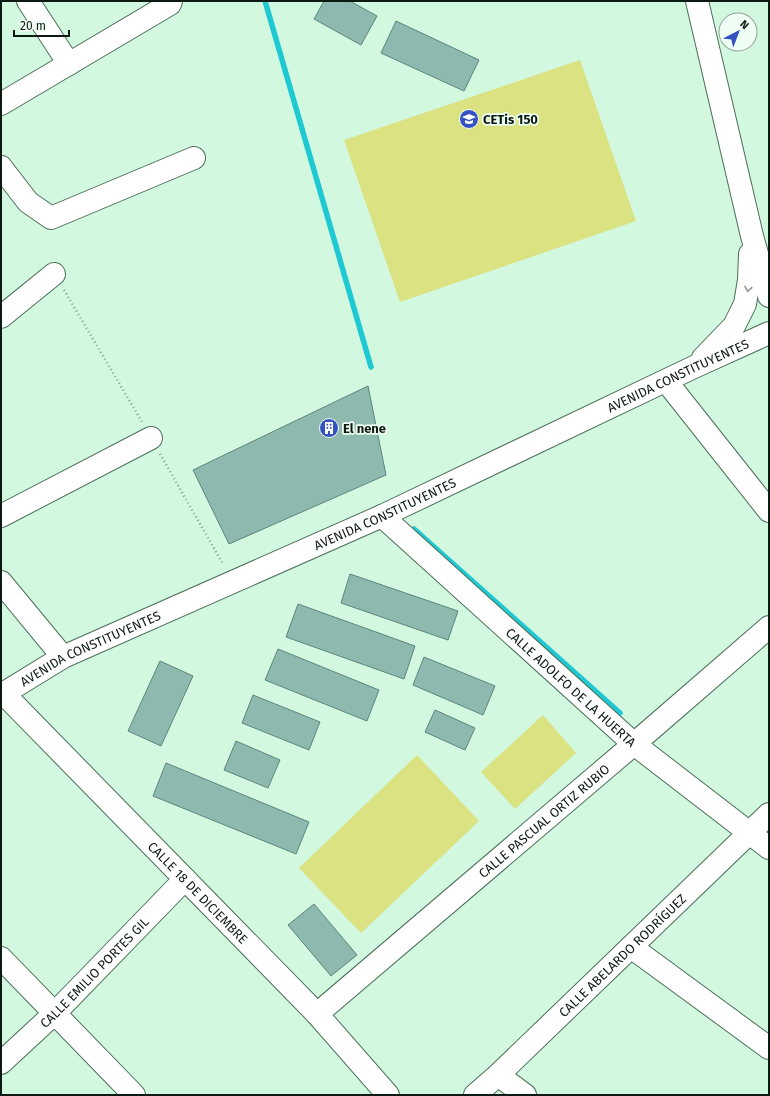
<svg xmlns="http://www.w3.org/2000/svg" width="770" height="1096" viewBox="0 0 770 1096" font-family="'Fira Sans',sans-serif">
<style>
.green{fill:#dae281}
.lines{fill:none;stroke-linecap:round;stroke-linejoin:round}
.stream{stroke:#1ec9d3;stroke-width:5.5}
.building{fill:#8db9af;stroke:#5c867d}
.minor-casing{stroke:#4d6e5a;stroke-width:24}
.major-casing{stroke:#4d6e5a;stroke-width:24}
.path{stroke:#85a18f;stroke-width:2.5;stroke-dasharray:1 3;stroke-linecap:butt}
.minor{stroke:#fff;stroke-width:22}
.major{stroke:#fff;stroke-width:22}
.oneway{stroke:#929894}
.labels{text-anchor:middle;stroke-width:3.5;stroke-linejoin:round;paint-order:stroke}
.poi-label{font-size:13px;font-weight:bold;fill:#0d1a12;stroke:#f0fff5;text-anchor:start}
.street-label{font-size:13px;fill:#0d1a12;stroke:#f0fff5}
</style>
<rect width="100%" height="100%" fill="#d3f8e0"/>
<g class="green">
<path d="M580 60 636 221 400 302 344 140Z"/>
<path d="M543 715 576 753 515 809 481 772Z"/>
<path d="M417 755 479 821 361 933 299 868Z"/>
</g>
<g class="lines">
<g class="stream">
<path d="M265 1 371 367"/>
<path d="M414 529 620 713"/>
</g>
</g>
<g class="building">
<path d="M324 1H350L377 16 361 45 314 19Z"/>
<path d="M396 21 479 60 464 91 381 53Z"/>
<path d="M368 386 386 475 229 544 193 470Z"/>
<path d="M350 574 458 611 448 640 341 603Z"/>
<path d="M298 604 415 646 404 679 286 637Z"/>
<path d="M278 649 379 690 367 721 265 680Z"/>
<path d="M424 657 495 686 483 715 413 685Z"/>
<path d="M160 661 193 676 161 746 128 731Z"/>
<path d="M253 695 320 722 309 750 242 723Z"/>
<path d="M435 710 475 728 465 750 425 732Z"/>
<path d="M236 741 280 760 268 788 224 770Z"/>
<path d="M166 763 309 822 296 854 153 796Z"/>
<path d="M314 904 357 955 331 976 288 925Z"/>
</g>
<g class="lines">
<defs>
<g id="minor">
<path d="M28 1 69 64"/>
<path d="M1 104 170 4 171 1"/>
<path d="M1 167 28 202 51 218 194 158"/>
<path d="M1 317 54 274"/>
<path d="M666 381 769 511"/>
<path d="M1 516 151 438"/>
<path id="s1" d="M382 516 634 744 769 848"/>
<path d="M1 582 63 657"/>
<path id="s2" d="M3 693 317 1014 388 1095"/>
<path d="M631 947 769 1048"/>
<path d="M1 958 134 1095"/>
<path id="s3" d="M317 1014 634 744 769 627"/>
<path id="s4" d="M1 1063 55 1013 185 879"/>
<path d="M498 1075 525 1095"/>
<path id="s5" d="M475 1095 498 1075 769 814"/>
</g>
<g id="major">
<path d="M697 1 752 236 769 296"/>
<path d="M703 358 734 326 745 304 749 280 750 254"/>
<path id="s6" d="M1 695 63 657 382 516 694 367 769 333"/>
</g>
</defs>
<use href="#minor" class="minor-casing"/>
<use href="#major" class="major-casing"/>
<g class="path">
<path d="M64 290 142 422"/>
<path d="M160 454 223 564"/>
</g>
<use href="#minor" class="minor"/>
<use href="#major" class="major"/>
</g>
<defs><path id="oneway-chevron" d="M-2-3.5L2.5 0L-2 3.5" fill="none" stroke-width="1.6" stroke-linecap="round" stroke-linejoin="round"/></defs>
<use class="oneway" href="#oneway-chevron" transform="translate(748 289) rotate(100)"/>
<defs>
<symbol id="school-disc" viewBox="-11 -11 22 22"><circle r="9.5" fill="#3552c3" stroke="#f0fff5"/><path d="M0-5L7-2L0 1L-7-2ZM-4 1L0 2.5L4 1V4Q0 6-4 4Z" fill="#fff"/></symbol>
<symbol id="building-disc" viewBox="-11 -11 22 22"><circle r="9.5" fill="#3552c3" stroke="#f0fff5"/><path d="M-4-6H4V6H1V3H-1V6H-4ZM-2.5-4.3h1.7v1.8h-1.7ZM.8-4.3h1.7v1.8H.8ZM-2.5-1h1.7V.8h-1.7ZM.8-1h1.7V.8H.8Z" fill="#fff"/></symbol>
</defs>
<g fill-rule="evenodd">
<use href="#school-disc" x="458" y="108" width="22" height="22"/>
<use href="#building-disc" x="318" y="417" width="22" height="22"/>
</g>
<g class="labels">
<g class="poi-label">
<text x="483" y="124">CETis 150</text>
<text x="343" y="433">El nene</text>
</g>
<g class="street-label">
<text dy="5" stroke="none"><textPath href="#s6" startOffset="749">AVENIDA CONSTITUYENTES</textPath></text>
<text dy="5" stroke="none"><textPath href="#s6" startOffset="425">AVENIDA CONSTITUYENTES</textPath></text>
<text dy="5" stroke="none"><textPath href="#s6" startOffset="101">AVENIDA CONSTITUYENTES</textPath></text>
<text dy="5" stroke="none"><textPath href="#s1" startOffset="255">CALLE ADOLFO DE LA HUERTA</textPath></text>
<text dy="5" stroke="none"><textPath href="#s3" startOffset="298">CALLE PASCUAL ORTIZ RUBIO</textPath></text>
<text dy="5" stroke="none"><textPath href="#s2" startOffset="279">CALLE 18 DE DICIEMBRE</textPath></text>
<text dy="5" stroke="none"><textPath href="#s5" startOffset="203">CALLE ABELARDO RODRÍGUEZ</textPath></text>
<text dy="5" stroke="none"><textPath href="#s4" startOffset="130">CALLE EMILIO PORTES GIL</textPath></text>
</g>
</g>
<rect width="770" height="1096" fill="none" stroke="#0d1a12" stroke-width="4"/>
<g transform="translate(738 32) rotate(42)"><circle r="19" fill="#f0fff5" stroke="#95a39a"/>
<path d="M0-3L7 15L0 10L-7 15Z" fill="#3552c3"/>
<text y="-6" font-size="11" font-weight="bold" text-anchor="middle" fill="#0d1a12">N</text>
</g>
<path d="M14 30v6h55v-6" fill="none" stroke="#0d1a12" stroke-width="2"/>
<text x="20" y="30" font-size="12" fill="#0d1a12" stroke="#f0fff5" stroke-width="3" paint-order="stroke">20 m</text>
</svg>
